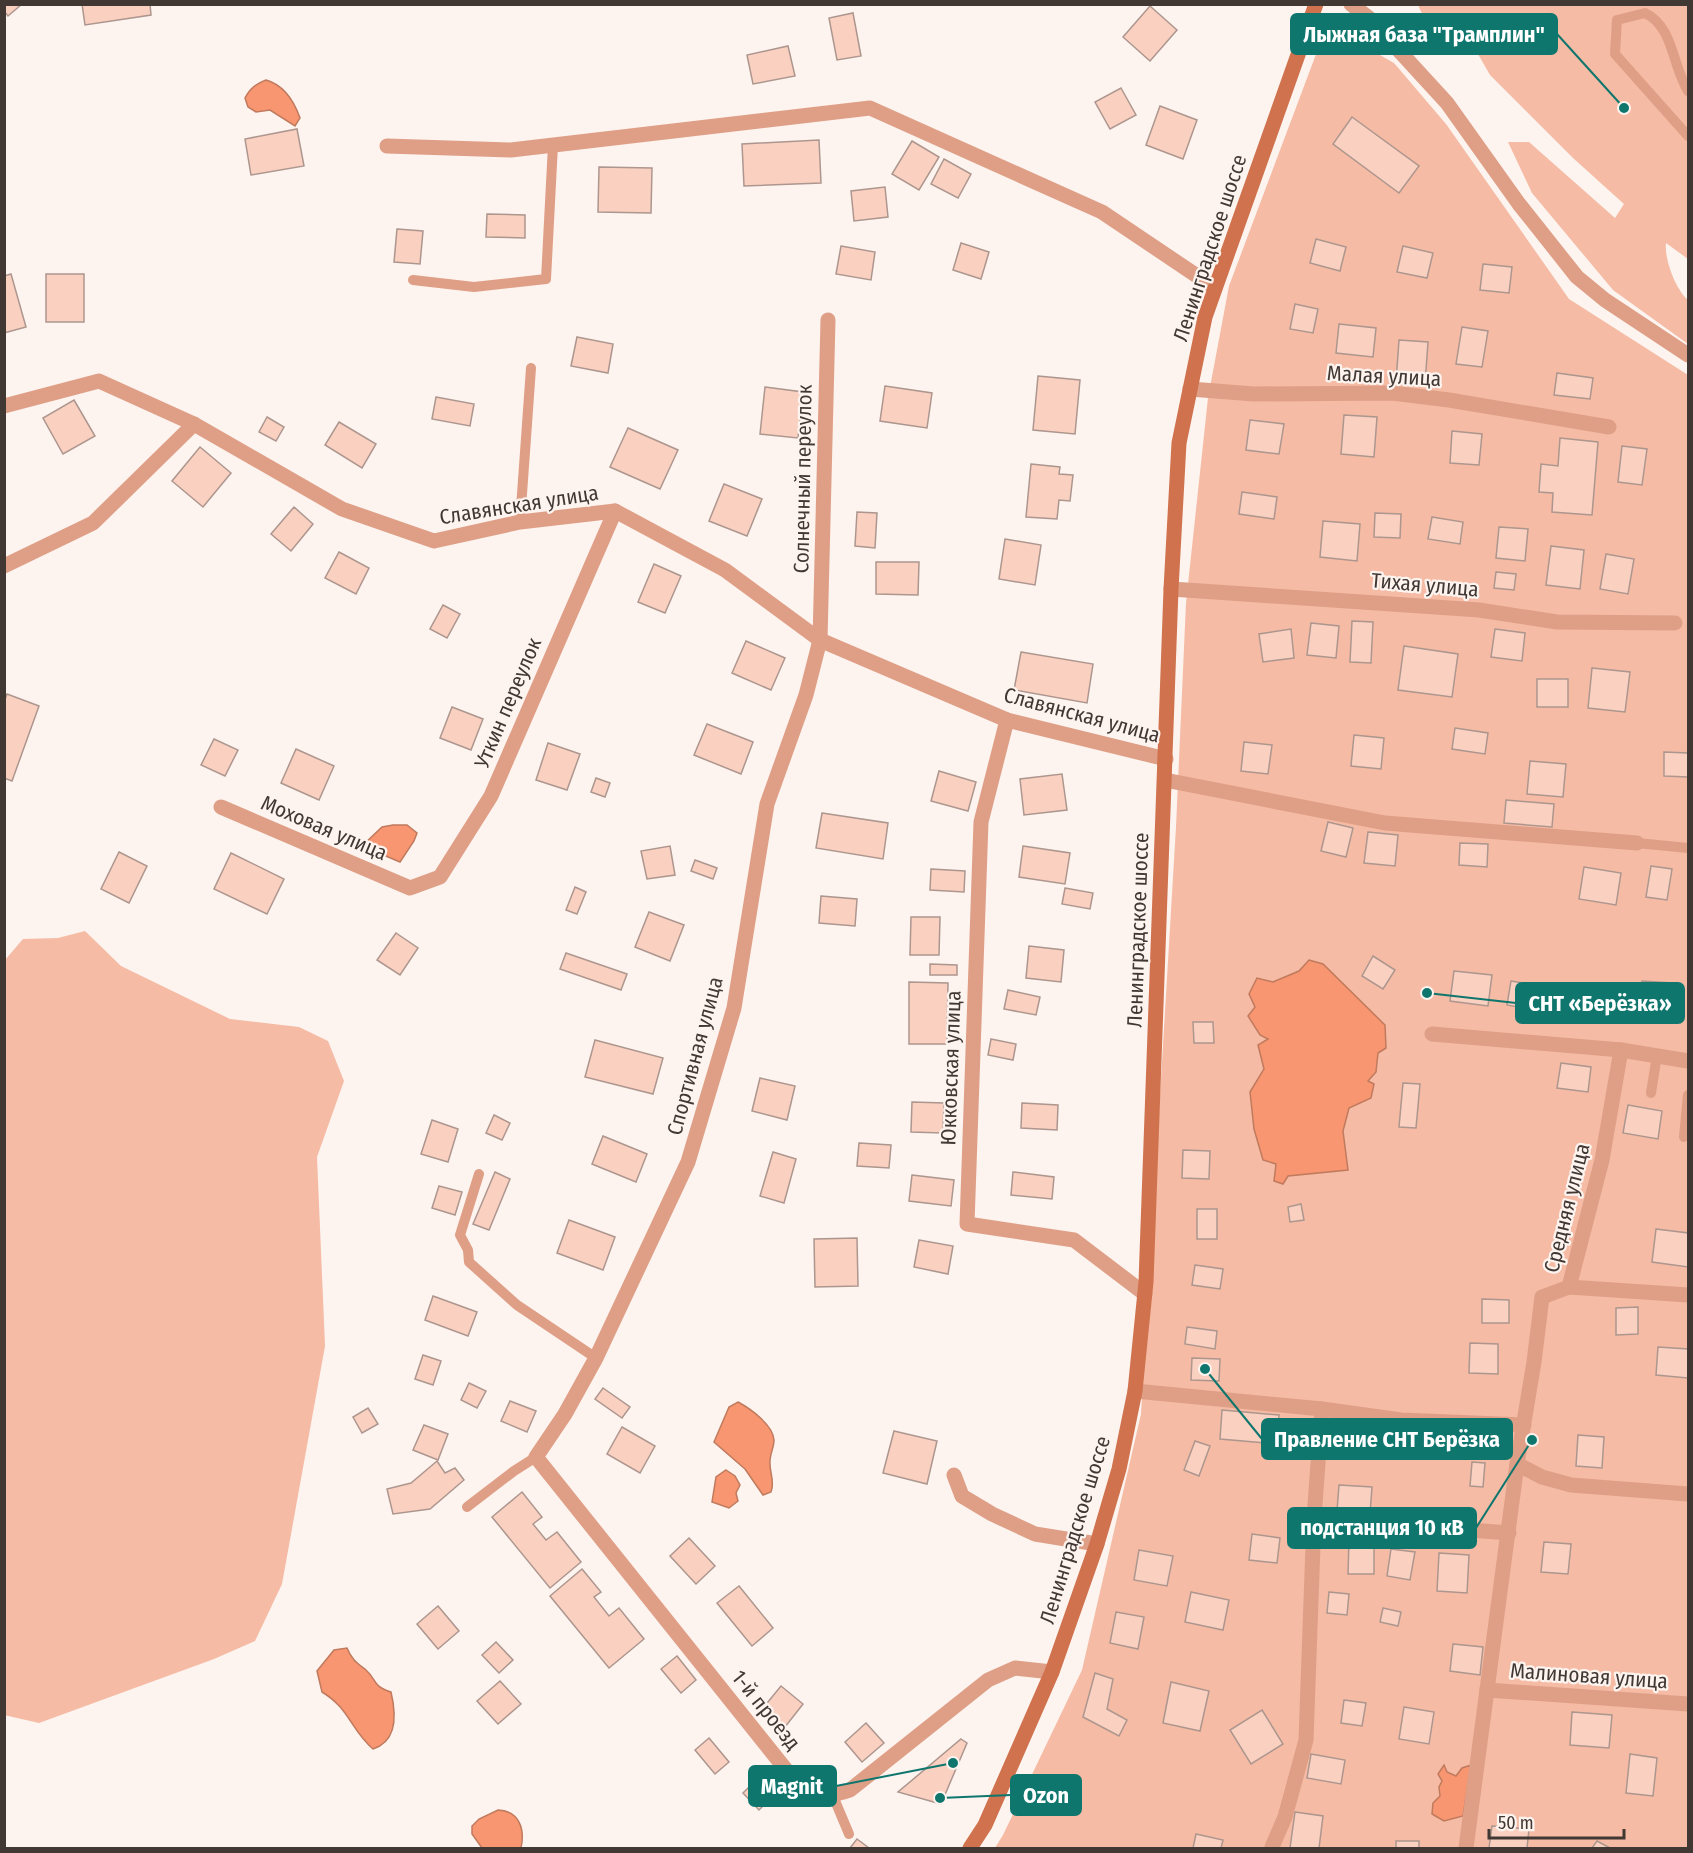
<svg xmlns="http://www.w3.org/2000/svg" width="1693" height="1853" viewBox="0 0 1693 1853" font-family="'Fira Sans Condensed',sans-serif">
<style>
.green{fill:#f5bba4}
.water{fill:#f79670;stroke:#c07a5e;stroke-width:1.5}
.building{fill:#fad1c1;stroke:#ad968e;stroke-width:1.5}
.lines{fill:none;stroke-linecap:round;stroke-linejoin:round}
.service{stroke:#df9f86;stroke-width:10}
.minor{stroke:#df9f86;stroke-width:15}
.secondary{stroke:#cf724d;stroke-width:15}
.labels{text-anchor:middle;stroke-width:4.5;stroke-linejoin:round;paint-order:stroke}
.street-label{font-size:21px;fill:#413834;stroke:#fdf3ef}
.leader{fill:none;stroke:#0f766e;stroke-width:2}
.callout-dot{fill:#0f766e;stroke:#fdf3ef;stroke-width:2}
.callout{fill:#0f766e;stroke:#0f766e;stroke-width:2}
.callout-label{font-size:22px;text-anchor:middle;font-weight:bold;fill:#fff}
</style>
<rect width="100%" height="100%" fill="#fdf3ef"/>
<g class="green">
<path d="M1418 5H1688V259L1666 243C1664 259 1676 290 1688 300V344L1613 290 1532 193 1508 142H1529L1615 218 1624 204 1573 158 1490 75 1478 54 1452 38 1424 18Z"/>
<path d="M1327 25 1394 63 1446 124 1569 299 1688 375V1848H995L1003 1835 1082 1670 1141 1414 1176 827 1186 603 1208 398 1229 286Z"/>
<path d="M85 931 121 966 230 1019 299 1027 328 1041 344 1081 317 1157 325 1346 282 1584 255 1641 214 1659 39 1723 4 1715 5 960 23 939 58 938Z"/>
</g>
<g class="water">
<path d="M266 80C284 85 294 101 300 118L295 126 270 110 256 112 248 107 245 98C250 88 256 84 266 80Z"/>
<path d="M393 825H407L417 833 414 841 400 862 362 846 382 827Z"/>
<path d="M1309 960 1323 964 1385 1025 1386 1048 1378 1053 1376 1072 1368 1081 1374 1084 1371 1098 1349 1108 1343 1131 1348 1170 1288 1176 1283 1184 1274 1181 1276 1164 1263 1160 1254 1129 1250 1092 1264 1069 1258 1045 1268 1039 1260 1035 1248 1016 1255 1007 1249 994 1257 978 1273 982 1299 971Z"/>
<path d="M738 1402C751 1409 773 1425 774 1440 774 1448 769 1456 770 1464 770 1474 775 1482 771 1492L763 1495 745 1469 714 1442 729 1407Z"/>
<path d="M726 1470 735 1476 740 1485 736 1493 738 1501 729 1508 712 1502 716 1477Z"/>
<path d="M347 1648C352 1660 357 1663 366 1670 377 1680 372 1686 391 1692 396 1713 398 1741 373 1749 350 1729 350 1709 322 1692L317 1671 334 1650Z"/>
<path d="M1444 1765 1447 1772 1456 1776 1462 1768 1471 1765 1463 1816 1444 1821 1432 1814 1433 1803 1440 1796 1439 1787 1442 1781 1438 1774Z"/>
<path d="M498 1810C520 1811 525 1830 521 1848H482L472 1834V1826L479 1819Z"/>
</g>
<g class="building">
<path d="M4 4H22L8 16 4 11Z"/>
<path d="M82 4H150L151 15 85 25Z"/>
<path d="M1150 6 1177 30 1150 61 1123 37Z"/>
<path d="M853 13 861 56 837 60 829 18Z"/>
<path d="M788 46 795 76 753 84 747 55Z"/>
<path d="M1121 88 1136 115 1110 129 1095 102Z"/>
<path d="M1160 106 1197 120 1183 159 1146 145Z"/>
<path d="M1352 117 1419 166 1399 193 1333 144Z"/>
<path d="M297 129 304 166 251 175 245 139Z"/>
<path d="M819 140 821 183 744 186 742 144Z"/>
<path d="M912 141 939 157 919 190 892 174Z"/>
<path d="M944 159 971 174 958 198 931 184Z"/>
<path d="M599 167 652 168 651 213 598 212Z"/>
<path d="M885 187 888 217 854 221 851 191Z"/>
<path d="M487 214 525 215V238L486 237Z"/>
<path d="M397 229 423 231 420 264 394 262Z"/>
<path d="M1316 239 1346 247 1340 271 1310 263Z"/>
<path d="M961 243 989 252 981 279 953 270Z"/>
<path d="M841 246 875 252 871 280 836 274Z"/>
<path d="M1403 246 1433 253 1427 278 1397 272Z"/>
<path d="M1483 264 1512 267 1509 293 1480 290Z"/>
<path d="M11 274 26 327 4 333V276Z"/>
<rect x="46" y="274" width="38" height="48"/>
<path d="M1295 304 1318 309 1313 333 1290 329Z"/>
<path d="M1339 324 1376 328 1373 357 1336 353Z"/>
<path d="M1462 327 1488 331 1482 367 1456 364Z"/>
<path d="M577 337 613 344 608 373 571 366Z"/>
<path d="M1399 340 1428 342 1425 384 1396 382Z"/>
<path d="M1557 373 1593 378 1590 399 1554 395Z"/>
<path d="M1038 376 1080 380 1075 434 1033 430Z"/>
<path d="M885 386 932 393 927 428 880 421Z"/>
<path d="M765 387 803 392 798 438 760 434Z"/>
<path d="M436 397 474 404 470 426 432 419Z"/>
<path d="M74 400 95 436 63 454 43 418Z"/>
<path d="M1344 415 1377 417 1374 457 1341 454Z"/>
<path d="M267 417 284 427 276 441 259 432Z"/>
<path d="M1250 420 1284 424 1279 454 1246 450Z"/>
<path d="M339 422 376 444 362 468 325 445Z"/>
<path d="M628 428 678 450 660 489 610 467Z"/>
<path d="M1452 431 1482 434 1479 465 1450 463Z"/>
<path d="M1560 438 1598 442 1592 515 1552 512 1553 493 1539 492 1541 464 1558 466Z"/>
<path d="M1622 446 1647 449 1642 485 1618 482Z"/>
<path d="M200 447 231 473 203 507 172 481Z"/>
<path d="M1031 464 1060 467 1059 474 1073 475 1070 501 1059 500 1057 519 1026 517Z"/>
<path d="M724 484 762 499 747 536 709 521Z"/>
<path d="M1242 492 1277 497 1274 519 1239 514Z"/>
<path d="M294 507 313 524 291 551 271 534Z"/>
<path d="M857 512 877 513 875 548 855 546Z"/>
<path d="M1375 513 1401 514 1400 538 1374 537Z"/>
<path d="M1432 517 1463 522 1460 544 1428 539Z"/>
<path d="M1323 521 1360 524 1357 561 1320 557Z"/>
<path d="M1499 527 1528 529 1525 561 1496 558Z"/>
<path d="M1005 539 1041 545 1035 585 999 579Z"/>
<path d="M1551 546 1584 550 1580 589 1546 585Z"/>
<path d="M339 552 369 568 356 594 325 578Z"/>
<path d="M1606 554 1634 559 1628 594 1600 589Z"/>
<path d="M876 562H919L918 595 876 594Z"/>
<path d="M654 564 681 576 665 613 638 602Z"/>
<path d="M1496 572 1516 574 1514 590 1494 588Z"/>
<path d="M443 605 460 614 447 638 430 629Z"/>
<path d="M1352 621 1373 622 1371 663 1350 662Z"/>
<path d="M1311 623 1339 626 1336 658 1307 655Z"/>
<path d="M1291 629 1294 658 1263 662 1259 634Z"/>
<path d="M1495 629 1525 633 1522 661 1491 657Z"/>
<path d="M746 641 785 658 771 690 732 673Z"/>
<path d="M1404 646 1458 654 1452 697 1398 690Z"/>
<path d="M1021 652 1093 664 1087 703 1014 690Z"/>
<path d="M1592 668 1630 672 1625 712 1588 708Z"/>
<rect x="1537" y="679" width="31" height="28"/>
<path d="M7 694 39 706 12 781 4 778V702Z"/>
<path d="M452 707 483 719 471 750 440 738Z"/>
<path d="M707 724 753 742 741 774 694 755Z"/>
<path d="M1455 728 1488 733 1485 754 1452 749Z"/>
<path d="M1354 735 1384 738 1381 769 1351 766Z"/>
<path d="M214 739 238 750 225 776 201 765Z"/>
<path d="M1244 742 1272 745 1268 774 1241 771Z"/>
<path d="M548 743 580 754 567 790 536 780Z"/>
<path d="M296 749 334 766 319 800 281 783Z"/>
<path d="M1664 752 1688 753V777L1664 776Z"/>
<path d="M1530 761 1566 764 1563 797 1527 794Z"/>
<path d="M939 771 976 782 968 811 931 801Z"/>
<path d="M1062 774 1067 810 1024 815 1020 779Z"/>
<path d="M596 778 610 783 605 797 591 792Z"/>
<path d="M1506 800 1554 804 1552 827 1504 823Z"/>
<path d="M822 813 888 823 883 859 816 848Z"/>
<path d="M1328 822 1353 828 1346 857 1321 851Z"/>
<path d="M1368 832 1398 835 1395 866 1364 863Z"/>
<path d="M1460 843 1488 844 1487 867 1459 865Z"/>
<path d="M670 846 675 875 647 879 641 851Z"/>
<path d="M1023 846 1070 853 1065 884 1019 877Z"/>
<path d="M119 852 147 866 129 903 101 889Z"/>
<path d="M231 853 284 879 267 914 214 889Z"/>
<path d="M695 860 717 868 713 879 691 871Z"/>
<path d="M1651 866 1672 869 1667 900 1646 897Z"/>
<path d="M1584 867 1621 873 1616 905 1579 899Z"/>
<path d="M931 869 965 871 964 892 930 890Z"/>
<path d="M575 887 586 892 577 914 566 910Z"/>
<path d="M1065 888 1093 893 1090 909 1062 904Z"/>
<path d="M821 896 857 899 855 926 819 923Z"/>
<path d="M649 912 684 925 670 961 635 947Z"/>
<path d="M911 917H940L939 955H910Z"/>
<path d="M396 933 418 948 400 975 377 960Z"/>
<path d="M1029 946 1064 950 1061 982 1026 978Z"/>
<path d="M566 953 627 974 621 990 560 969Z"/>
<path d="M1373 956 1395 970 1383 989 1362 976Z"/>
<path d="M930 964 957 965V975H930Z"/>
<path d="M1454 971 1492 975 1488 1006 1450 1001Z"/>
<path d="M1511 981 1541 986 1537 1010 1507 1005Z"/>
<path d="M1642 981 1672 983 1670 1005 1640 1003Z"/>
<path d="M909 982 948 983 947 1044H909Z"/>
<path d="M1008 990 1040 997 1036 1015 1004 1009Z"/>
<path d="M1193 1022H1213L1214 1043H1194Z"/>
<path d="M991 1039 1016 1044 1013 1060 988 1055Z"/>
<path d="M595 1040 663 1058 653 1094 585 1077Z"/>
<path d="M1561 1063 1591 1067 1588 1092 1557 1088Z"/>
<path d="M760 1078 795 1086 787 1120 752 1111Z"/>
<path d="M1403 1083 1420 1084 1416 1128 1399 1127Z"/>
<path d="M912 1102 944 1103 943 1133 911 1132Z"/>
<path d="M1022 1103 1058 1105 1057 1130 1021 1128Z"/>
<path d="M1628 1105 1662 1111 1658 1139 1623 1133Z"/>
<path d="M494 1115 510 1123 502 1140 486 1133Z"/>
<path d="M432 1120 458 1129 448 1162 421 1154Z"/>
<path d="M603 1136 647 1154 636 1182 592 1164Z"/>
<path d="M859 1143 891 1145 889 1168 857 1166Z"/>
<path d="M1183 1150 1210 1151 1209 1179 1182 1178Z"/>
<path d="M773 1152 796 1159 784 1203 760 1196Z"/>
<path d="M495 1172 510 1179 489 1230 473 1224Z"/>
<path d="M1013 1172 1054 1177 1052 1199 1011 1195Z"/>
<path d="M912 1175 954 1180 951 1206 909 1201Z"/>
<path d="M439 1186 462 1192 455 1215 432 1208Z"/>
<path d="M1301 1204 1304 1220 1290 1222 1288 1207Z"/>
<rect x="1197" y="1209" width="20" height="30"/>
<path d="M569 1220 615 1237 603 1270 557 1253Z"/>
<path d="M1656 1229 1688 1233V1267L1652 1262Z"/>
<path d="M857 1238 858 1286 815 1287 814 1239Z"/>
<path d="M919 1240 953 1246 948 1274 914 1267Z"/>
<path d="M1195 1265 1223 1269 1220 1289 1192 1285Z"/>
<path d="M433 1296 477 1312 468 1336 425 1320Z"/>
<path d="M1482 1299 1509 1300V1323H1482Z"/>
<path d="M1638 1307V1334L1616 1335V1308Z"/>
<path d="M1187 1327 1217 1331 1215 1349 1185 1344Z"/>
<path d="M1470 1343 1498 1344V1374L1469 1373Z"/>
<path d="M1658 1347 1688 1349V1378L1656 1375Z"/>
<path d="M423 1355 441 1361 433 1385 415 1379Z"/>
<path d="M1192 1358 1220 1359 1219 1381 1191 1380Z"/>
<path d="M469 1383 486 1391 477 1408 461 1400Z"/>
<path d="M603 1388 630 1407 622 1418 595 1399Z"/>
<path d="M510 1401 536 1411 527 1432 501 1421Z"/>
<path d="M368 1408 378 1424 362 1433 353 1417Z"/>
<path d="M1222 1410 1279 1415 1277 1444 1220 1439Z"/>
<path d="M424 1425 448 1434 438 1460 413 1450Z"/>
<path d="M622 1427 655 1446 640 1473 607 1454Z"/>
<path d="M894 1431 937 1441 927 1484 883 1473Z"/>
<path d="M1578 1435 1604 1437 1602 1468 1576 1466Z"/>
<path d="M1195 1441 1210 1446 1199 1476 1184 1470Z"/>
<path d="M437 1461 445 1473 455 1468 464 1480 430 1509 393 1514 387 1489 411 1483Z"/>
<path d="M1472 1462 1485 1463 1483 1487 1470 1486Z"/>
<path d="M1339 1485 1372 1487 1370 1513 1337 1511Z"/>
<path d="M522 1492 542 1517 533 1524 546 1540 557 1532 581 1562 550 1588 492 1517Z"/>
<path d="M1252 1534 1280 1538 1277 1563 1249 1560Z"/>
<path d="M689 1538 715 1566 696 1584 670 1556Z"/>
<path d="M1349 1540 1374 1541V1574H1348Z"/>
<path d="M1544 1542 1571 1544 1568 1574 1541 1572Z"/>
<path d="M1391 1549 1415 1552 1410 1580 1387 1576Z"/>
<path d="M1139 1550 1173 1556 1167 1586 1134 1580Z"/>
<path d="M1439 1553 1469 1555 1467 1593 1437 1591Z"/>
<path d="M582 1569 601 1592 594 1597 609 1616 619 1608 644 1639 609 1668 550 1596Z"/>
<path d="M739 1586 773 1628 752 1646 717 1603Z"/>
<path d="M1191 1592 1229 1600 1223 1630 1185 1622Z"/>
<path d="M1329 1592 1349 1594 1347 1615 1327 1613Z"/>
<path d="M438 1606 459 1631 438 1649 417 1624Z"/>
<path d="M1383 1608 1401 1612 1398 1626 1380 1622Z"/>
<path d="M1116 1612 1144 1617 1138 1649 1110 1643Z"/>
<path d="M496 1642 513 1660 499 1673 482 1655Z"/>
<path d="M1453 1644 1483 1647 1480 1675 1450 1671Z"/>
<path d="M677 1656 696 1680 681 1693 661 1669Z"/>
<path d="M1095 1673 1113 1679 1107 1709 1127 1720 1119 1736 1083 1717Z"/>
<path d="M500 1681 521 1704 498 1724 477 1701Z"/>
<path d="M1171 1682 1209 1691 1200 1731 1163 1723Z"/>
<path d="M781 1686 803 1704 785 1727 763 1708Z"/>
<path d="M1344 1700 1366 1703 1362 1726 1341 1723Z"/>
<path d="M1404 1707 1434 1712 1429 1744 1399 1739Z"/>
<path d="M1262 1710 1283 1744 1251 1764 1230 1730Z"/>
<path d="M1572 1712 1612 1715 1609 1748 1570 1745Z"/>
<path d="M866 1723 884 1743 862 1762 845 1742Z"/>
<path d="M709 1738 729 1762 715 1774 695 1750Z"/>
<path d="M961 1739 967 1743 941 1804 898 1792Z"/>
<path d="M1311 1754 1345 1760 1341 1784 1307 1778Z"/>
<path d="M1630 1754 1657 1758 1653 1796 1626 1793Z"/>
<path d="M762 1774 778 1791 759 1810 743 1793Z"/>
<path d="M1295 1812 1323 1816 1319 1848H1290Z"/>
<path d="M1492 1826 1529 1829 1527 1848H1489Z"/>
<path d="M1196 1834 1223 1840 1221 1848H1193Z"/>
<path d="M857 1839 869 1848H850Z"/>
<rect x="1396" y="1841" width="23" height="7"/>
<path d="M1597 1841 1610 1848H1592Z"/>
</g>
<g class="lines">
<g class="service">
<path d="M1688 91C1672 66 1674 27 1645 13L1617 20 1615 54 1688 136"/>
<path d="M413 280 474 287 546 279 553 145"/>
<path d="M520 522 531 368"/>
<path d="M1637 843 1688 848"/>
<path d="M1651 1093 1657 1055"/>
<path d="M1684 1137 1688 1095"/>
<path d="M479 1174 460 1235 468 1250 469 1262 517 1305 596 1358"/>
<path d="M467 1507 514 1471 536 1457"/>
<path d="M833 1796 849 1834"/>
</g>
<g class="minor">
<path d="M1351 4 1370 19 1447 103 1519 204 1577 277 1605 300 1688 355"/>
<path d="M387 146 511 150 870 108 1102 212 1215 288"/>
<path d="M828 320 820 640 806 695 767 804 734 1008 688 1162 596 1358 565 1414 536 1457 795 1781C816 1796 825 1799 850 1790L988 1680 1015 1668 1052 1672"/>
<path d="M1190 389 1254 394 1392 393 1449 400 1609 427"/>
<path d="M4 406 99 381 194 424 342 509 434 541 520 522 615 511 725 570 820 640 1007 720 1166 759"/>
<path d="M4 566 93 523 194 424"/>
<path d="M1171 589 1479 610 1557 622 1675 623"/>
<path d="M1007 720 981 822 967 1224 1074 1240 1145 1294"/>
<path d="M1165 780 1385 823 1637 843"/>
<path d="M221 807 410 888 440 877 491 796 615 511"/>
<path d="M1432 1034 1621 1050"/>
<path d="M1569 1287 1688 1295"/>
<path d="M1135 1391 1322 1409 1401 1420 1524 1425"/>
<path d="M1517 1464 1542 1477 1571 1485 1688 1494"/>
<path d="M954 1475 962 1496 992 1514 1035 1534 1097 1544"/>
<path d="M1314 1518 1509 1533"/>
<path d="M1487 1690 1688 1704"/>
<path d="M1272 1847 1285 1817 1306 1740 1314 1518 1322 1409"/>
<path d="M1466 1848 1517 1464 1534 1362 1542 1297 1569 1287 1602 1160 1621 1050 1688 1061"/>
</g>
<path class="secondary" d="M970 1848 985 1825 1052 1672 1097 1544 1119 1469 1135 1391 1146 1282 1171 589 1179 443 1205 317 1316 4"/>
</g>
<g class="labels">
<g class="street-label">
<text transform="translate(1210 248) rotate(-72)" y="7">Ленинградское шоссе</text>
<text transform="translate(1384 376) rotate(3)" y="7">Малая улица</text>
<text transform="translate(803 479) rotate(-89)" y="7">Солнечный переулок</text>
<text transform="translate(519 505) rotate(-9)" y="7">Славянская улица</text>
<text transform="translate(1425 585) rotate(5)" y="7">Тихая улица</text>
<text transform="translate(508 703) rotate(-67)" y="7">Уткин переулок</text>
<text transform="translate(1082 715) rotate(15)" y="7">Славянская улица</text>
<text transform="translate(324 828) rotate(23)" y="7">Моховая улица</text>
<text transform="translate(1138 930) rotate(-88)" y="7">Ленинградское шоссе</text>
<text transform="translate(695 1056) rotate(-75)" y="7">Спортивная улица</text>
<text transform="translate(951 1068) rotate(-88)" y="7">Юкковская улица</text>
<text transform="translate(1567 1208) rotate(-76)" y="7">Средняя улица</text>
<text transform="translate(1075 1530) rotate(-73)" y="7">Ленинградское шоссе</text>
<text transform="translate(1589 1676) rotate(4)" y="7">Малиновая улица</text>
<text transform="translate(766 1710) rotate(51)" y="7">1-й проезд</text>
</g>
</g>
<path class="leader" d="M1624 108L1557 34M1427 993L1516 1003M1205 1369L1262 1439M1532 1440L1476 1528M953 1763L836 1786M940 1798L1011 1795"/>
<g class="callout-dot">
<circle cx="1624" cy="108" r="6"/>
<circle cx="1427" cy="993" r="6"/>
<circle cx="1205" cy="1369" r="6"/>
<circle cx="1532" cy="1440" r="6"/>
<circle cx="953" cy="1763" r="6"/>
<circle cx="940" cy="1798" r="6"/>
</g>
<g class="callout">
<rect x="1291" y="14" width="266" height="40" rx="6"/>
<rect x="1516" y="983" width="168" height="40" rx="6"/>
<rect x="1262" y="1419" width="250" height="40" rx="6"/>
<rect x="1288" y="1508" width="188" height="40" rx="6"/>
<rect x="749" y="1766" width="87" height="40" rx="6"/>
<rect x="1011" y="1775" width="70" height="40" rx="6"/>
</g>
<g class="callout-label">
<text x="1424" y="42">Лыжная база "Трамплин"</text>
<text x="1600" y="1011">СНТ «Берёзка»</text>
<text x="1387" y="1447">Правление СНТ Берёзка</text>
<text x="1382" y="1535">подстанция 10 кВ</text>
<text x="792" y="1794">Magnit</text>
<text x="1046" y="1803">Ozon</text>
</g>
<rect width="1693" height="1853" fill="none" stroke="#413834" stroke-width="12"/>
<path d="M1489 1829v9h135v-9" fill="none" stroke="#413834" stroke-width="3"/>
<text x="1498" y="1829" font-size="18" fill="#413834" stroke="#fdf3ef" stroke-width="4.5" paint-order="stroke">50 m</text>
</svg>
